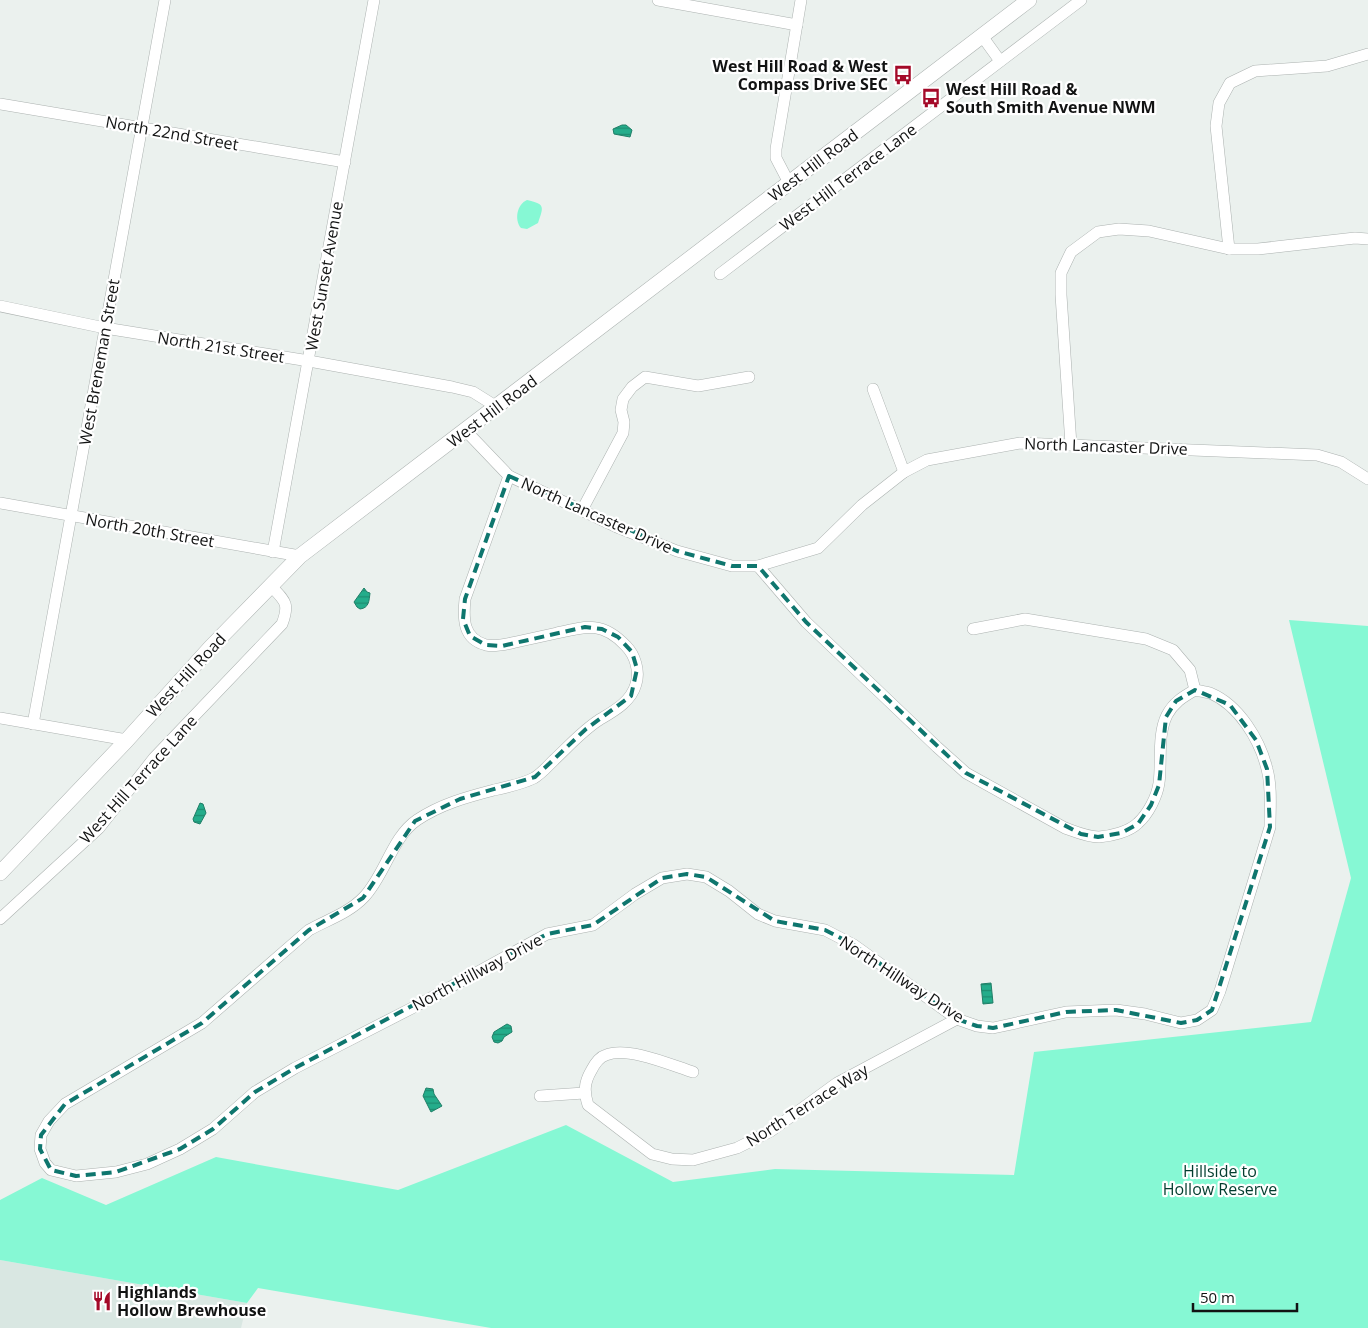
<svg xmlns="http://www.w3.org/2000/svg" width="1368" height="1328" viewBox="0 0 1368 1328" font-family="'Open Sans',sans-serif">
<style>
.built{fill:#d9e7e2}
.green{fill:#86f8d4}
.water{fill:url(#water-rules);stroke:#1f7f67}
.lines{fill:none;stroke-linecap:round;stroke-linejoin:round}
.street-casing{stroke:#acb2b0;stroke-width:12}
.secondary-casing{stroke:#acb2b0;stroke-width:16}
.street{stroke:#fff;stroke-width:11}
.secondary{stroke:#fff;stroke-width:15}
.marked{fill:none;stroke:#0f766e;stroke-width:4;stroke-dasharray:10 6;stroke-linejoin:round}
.labels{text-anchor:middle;stroke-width:4.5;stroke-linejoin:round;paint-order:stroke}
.poi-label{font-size:16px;font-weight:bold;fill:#121313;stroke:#fff;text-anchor:start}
.street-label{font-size:16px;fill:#121313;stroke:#fff}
.park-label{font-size:16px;fill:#033d2f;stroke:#fff}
</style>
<defs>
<pattern id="water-rules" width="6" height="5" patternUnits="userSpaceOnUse" patternTransform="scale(1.25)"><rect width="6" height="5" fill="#24ad8b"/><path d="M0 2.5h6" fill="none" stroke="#1e8c70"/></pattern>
</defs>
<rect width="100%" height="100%" fill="#ebf1ee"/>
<path class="built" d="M0 1260 247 1303 241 1328H0Z"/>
<g class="green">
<path d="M527 200C545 204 544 206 538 223L527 229 521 228C514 220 517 204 527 200Z"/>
<path d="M1289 620 1368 626V1328H491L258 1288 247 1303 0 1260V1200L42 1178 106 1205 216 1157 398 1190 566 1125 673 1182 775 1169 1014 1175 1034 1052 1311 1022 1351 878Z"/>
</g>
<g class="water">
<path d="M622 125H626L632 130 630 137 614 134 613 129Z"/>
<path d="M364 588 367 592 370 593C369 601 369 608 360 609L357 607 354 602Z"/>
<path d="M200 803 203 804 206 813 200 824 194 822 193 819Z"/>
<path d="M991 983 993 1003 983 1004 981 984Z"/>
<path d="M507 1024 511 1026 512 1032 504 1037 502 1041 498 1043 494 1042 492 1037 494 1032Z"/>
<path d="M426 1088 433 1089 434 1094 442 1106 431 1112 423 1096Z"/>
</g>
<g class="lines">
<defs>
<g id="street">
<path d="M658 0 797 25"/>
<path d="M982 36 1000 61"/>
<path d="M0 104 345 162"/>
<path d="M789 183 776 158V149L801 0"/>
<path d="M1229 249 1216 126 1219 103 1230 83 1255 71 1327 66 1368 54"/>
<path d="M720 274 1081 0"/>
<path d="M0 306 105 328 309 361 452 387 473 392 497 407"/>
<path d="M873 389 904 472"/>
<path d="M466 431 509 476 619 528 677 551 732 566H758L818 548 862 505 904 472 927 460 1020 443 1317 455 1341 462 1368 479"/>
<path d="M1071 445 1061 295V273L1071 252 1098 232 1119 229 1149 231 1229 249H1258L1355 238 1368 239"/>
<path d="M509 476 465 599C463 619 463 639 486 645 496 647 507 644 516 642 530 639 543 636 557 633 586 626 603 621 626 646 635 655 640 671 636 684 631 702 614 711 599 720 582 731 569 746 554 760 548 766 541 774 534 778 522 784 508 787 494 790 467 797 441 804 417 820 392 837 385 875 364 897 349 913 327 920 309 930L202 1023 65 1104 49 1121 41 1135 40 1149 45 1163 51 1170 76 1176 116 1172 147 1164 180 1149 213 1129 255 1092 295 1068 416 1006 547 934 593 925 635 894 662 878 687 874 706 877 729 891 758 914 775 921 825 930 854 945 957 1019 977 1026 993 1028 1066 1012 1116 1010 1145 1014 1181 1023 1197 1020 1212 1010 1220 991 1270 827C1270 808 1272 787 1267 769 1260 740 1239 705 1210 693 1206 692 1200 691 1195 690 1183 697 1174 702 1167 715 1157 735 1162 762 1159 783 1157 797 1148 814 1138 823 1129 832 1111 836 1099 837 1087 837 1076 832 1065 828L966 773 937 747 806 622 758 566"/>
<path d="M0 503 300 556"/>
<path d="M582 510 623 433 624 422 621 410 623 399 632 387 645 377 698 386 749 377"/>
<path d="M273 552 374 0"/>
<path d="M973 629 1025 619 1146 639 1173 650 1190 670 1195 690"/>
<path d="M0 718 127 740"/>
<path d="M33 724 165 0"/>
<path d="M0 919 99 828 154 758 282 624C290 603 285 601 270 585"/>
<path d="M693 1072C671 1065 628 1046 606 1055 599 1057 594 1065 591 1071 584 1083 584 1092 588 1105L652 1154 672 1159 693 1160 737 1148 771 1131 837 1083 957 1019"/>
<path d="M540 1096 584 1093"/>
</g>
<path id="secondary" d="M0 873 127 740 210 648 300 556 1029 0"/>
</defs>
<use href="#street" class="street-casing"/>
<use href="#secondary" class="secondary-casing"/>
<use href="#street" class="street"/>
<use href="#secondary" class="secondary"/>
</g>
<path class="marked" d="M509 476 677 551 732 566H758L806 622 966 773 1081 834 1098 837 1121 833 1138 824 1151 805 1159 785 1166 717 1176 701 1195 690 1230 705 1256 740 1267 769 1270 827 1212 1010 1197 1020 1181 1023 1116 1010 1066 1012 993 1028 977 1026 957 1019 854 945 825 930 775 921 706 877 687 874 662 878 593 925 547 934 295 1068 255 1092 213 1129 180 1149 116 1172 76 1176 51 1170 40 1149 41 1135 65 1104 202 1023 309 930 363 898 415 821 460 799 535 777 586 729 631 696 637 669 632 652 618 637 602 629 585 627 502 646 486 645 470 636 463 619 465 599Z"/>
<defs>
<symbol id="bus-bare" viewBox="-9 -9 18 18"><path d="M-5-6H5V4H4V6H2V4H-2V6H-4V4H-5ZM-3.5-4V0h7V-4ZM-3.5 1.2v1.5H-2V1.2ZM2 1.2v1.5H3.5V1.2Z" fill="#a40928" stroke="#fff" stroke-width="2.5" paint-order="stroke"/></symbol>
<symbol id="restaurant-bare" viewBox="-9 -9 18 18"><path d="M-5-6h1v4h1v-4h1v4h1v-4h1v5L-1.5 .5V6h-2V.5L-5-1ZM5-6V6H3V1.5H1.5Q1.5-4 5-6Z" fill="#a40928" stroke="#fff" stroke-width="2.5" paint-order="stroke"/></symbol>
</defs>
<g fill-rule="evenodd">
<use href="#bus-bare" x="889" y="61" width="28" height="28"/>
<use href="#bus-bare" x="917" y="84" width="28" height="28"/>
<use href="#restaurant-bare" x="88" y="1287" width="28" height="28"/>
</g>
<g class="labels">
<g class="poi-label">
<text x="888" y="72" text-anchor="end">West Hill Road &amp; West<tspan x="888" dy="18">Compass Drive SEC</tspan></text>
<text x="946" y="95">West Hill Road &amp;<tspan x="946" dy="18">South Smith Avenue NWM</tspan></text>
<text x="117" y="1298">Highlands<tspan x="117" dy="18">Hollow Brewhouse</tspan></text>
</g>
<g class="street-label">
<text transform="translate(172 133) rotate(10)" y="6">North 22nd Street</text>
<text transform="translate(813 165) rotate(-37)" y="6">West Hill Road</text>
<text transform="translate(848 177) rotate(-37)" y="6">West Hill Terrace Lane</text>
<text transform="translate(324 276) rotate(-80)" y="6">West Sunset Avenue</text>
<text transform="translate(221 347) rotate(9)" y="6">North 21st Street</text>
<text transform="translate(99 362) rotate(-80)" y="6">West Breneman Street</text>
<text transform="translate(492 411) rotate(-37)" y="6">West Hill Road</text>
<text transform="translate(1106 446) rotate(2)" y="6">North Lancaster Drive</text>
<text transform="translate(597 515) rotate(24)" y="6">North Lancaster Drive</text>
<text transform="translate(150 530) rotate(10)" y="6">North 20th Street</text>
<text transform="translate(186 675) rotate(-47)" y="6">West Hill Road</text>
<text transform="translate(138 779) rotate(-48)" y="6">West Hill Terrace Lane</text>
<text transform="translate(477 972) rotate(-28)" y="6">North Hillway Drive</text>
<text transform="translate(902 979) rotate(33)" y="6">North Hillway Drive</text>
<text transform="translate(807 1105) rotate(-32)" y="6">North Terrace Way</text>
</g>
<g class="park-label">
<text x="1220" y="1177">Hillside to<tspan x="1220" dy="18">Hollow Reserve</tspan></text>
</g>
</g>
<path d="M1193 1303v8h104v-8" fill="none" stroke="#121313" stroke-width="2.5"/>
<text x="1200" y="1303" font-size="15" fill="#121313" stroke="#ffffff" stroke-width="4" paint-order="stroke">50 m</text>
</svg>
